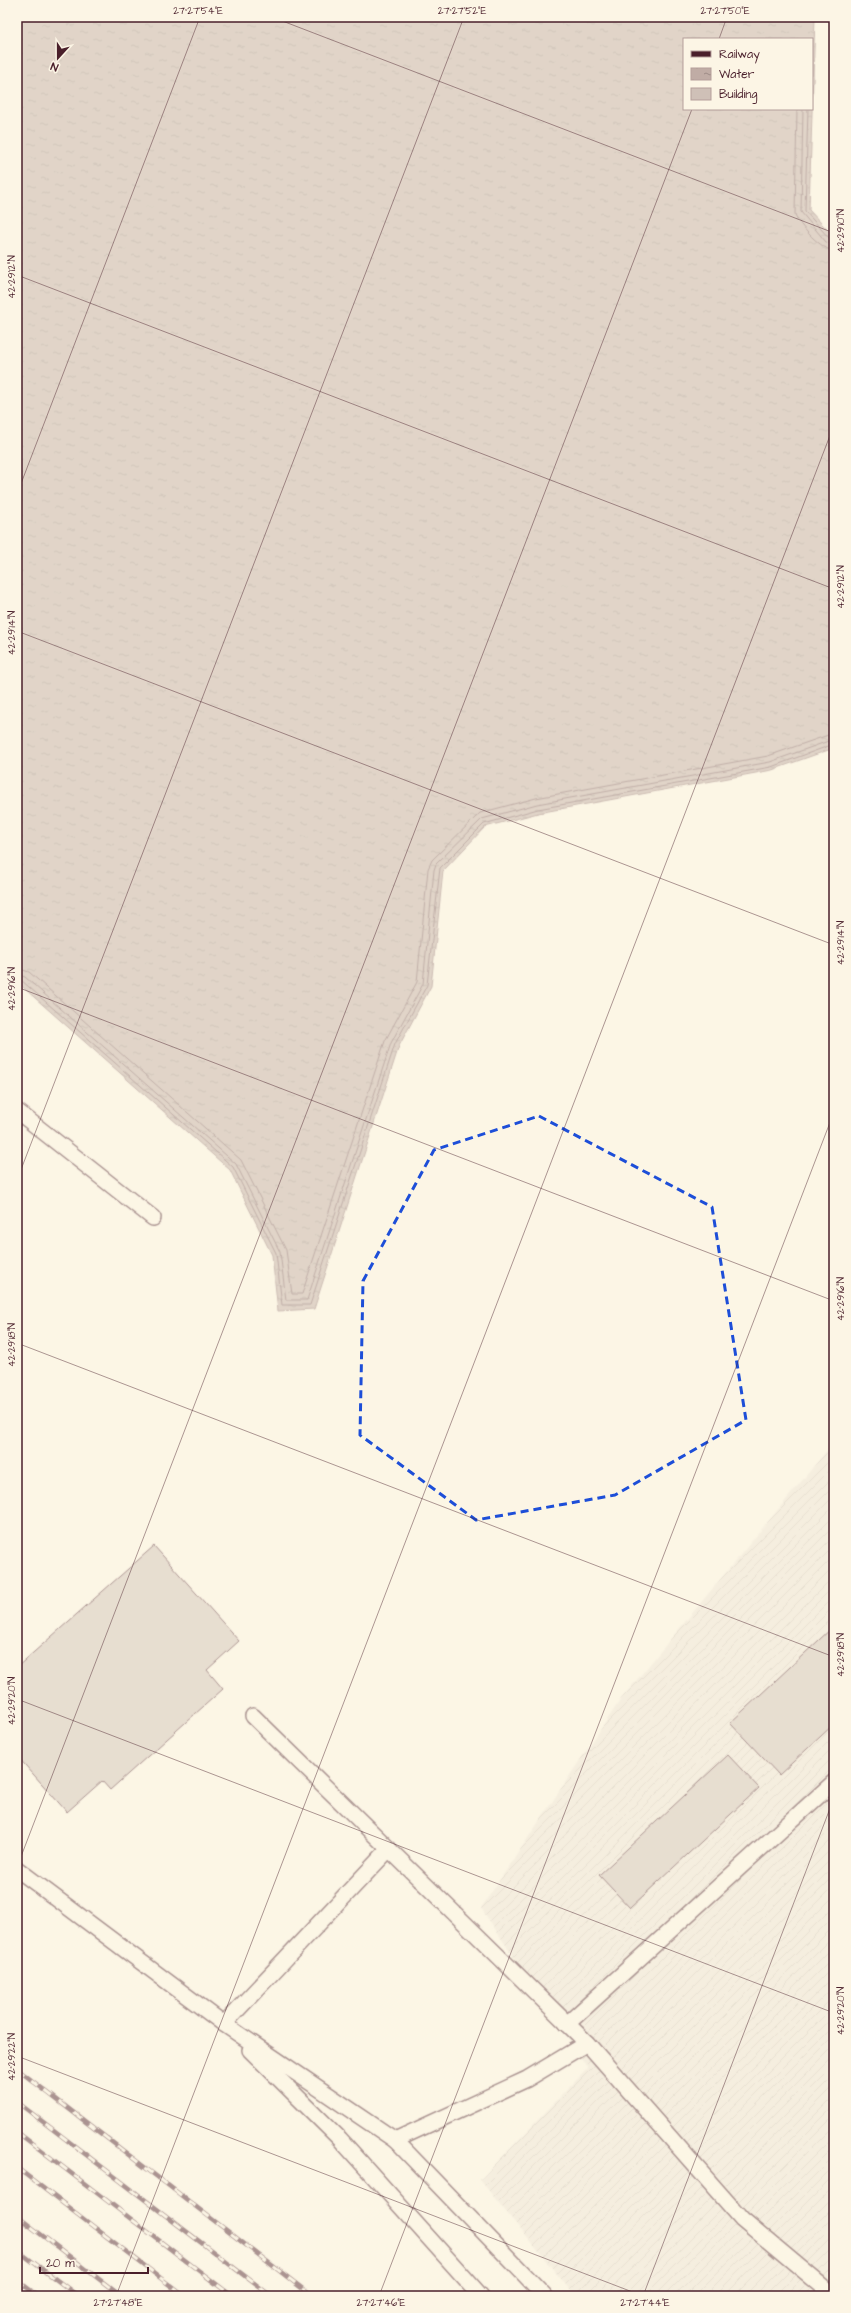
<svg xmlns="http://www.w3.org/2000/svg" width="851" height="2313" viewBox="0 0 851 2313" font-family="'Architects Daughter',sans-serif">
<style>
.industrial{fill:url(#industrial-furrows)}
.water{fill:url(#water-ripples);stroke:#917474;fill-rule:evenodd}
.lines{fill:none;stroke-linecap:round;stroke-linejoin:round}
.shore{stroke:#79575c;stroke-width:1}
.building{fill:#cfc0b7;stroke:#4a1f2b}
.service-casing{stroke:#4a1f2b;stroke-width:18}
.service{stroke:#fcf5e5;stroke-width:15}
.rail-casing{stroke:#4a1f2b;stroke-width:4.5}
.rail{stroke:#fcf5e5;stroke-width:3;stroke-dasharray:9;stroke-linecap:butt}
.marked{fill:none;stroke:#1d4ed8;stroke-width:3;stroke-dasharray:8 5;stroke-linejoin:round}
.ticks{fill:none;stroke:#4a1f2b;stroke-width:1;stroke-opacity:0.45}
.neatline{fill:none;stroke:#4a1f2b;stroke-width:1.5}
.ticks-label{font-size:10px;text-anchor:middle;fill:#4a1f2b}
</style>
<defs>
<pattern id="industrial-furrows" width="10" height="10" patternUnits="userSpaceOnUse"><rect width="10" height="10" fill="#eee5d7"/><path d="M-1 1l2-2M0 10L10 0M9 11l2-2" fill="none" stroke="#cec4b9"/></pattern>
<pattern id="water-ripples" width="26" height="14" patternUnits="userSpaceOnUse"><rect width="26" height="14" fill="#c0aca5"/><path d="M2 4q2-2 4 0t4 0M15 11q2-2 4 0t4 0" fill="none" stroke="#9e8b87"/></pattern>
</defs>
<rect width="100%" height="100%" fill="#fcf5e5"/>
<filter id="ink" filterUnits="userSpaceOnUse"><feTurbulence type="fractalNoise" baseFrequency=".025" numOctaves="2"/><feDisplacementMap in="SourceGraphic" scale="8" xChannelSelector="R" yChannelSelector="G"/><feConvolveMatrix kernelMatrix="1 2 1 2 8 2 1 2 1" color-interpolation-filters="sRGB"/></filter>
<g filter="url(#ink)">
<path class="industrial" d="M834 1442V2296H575L480 2180 588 2068 481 1908 621 1699Z"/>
<path class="water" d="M17 17H815L809 210 834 237V748L772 770 538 813 485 827 443 871 431 986 399 1046 314 1309 278 1311 272 1255 230 1170 17 982ZM684 39H812V109H684Z"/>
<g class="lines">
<g class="shore">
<path d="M797 109 795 214C798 225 822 250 834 251"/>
<path d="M803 109 801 212 826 242 834 245"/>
<path d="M808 109 805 211 829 238 834 240"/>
<path d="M17 968 29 972 241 1160 286 1250 292 1294H302L385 1041 417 982 428 869 432 860 480 813 536 798 768 756 834 733"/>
<path d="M17 974 25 977 236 1164 280 1252 286 1300H307L391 1043 423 984 434 870 436 864 482 819 537 804 770 762 834 739"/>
<path d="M17 979 21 980 233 1167 276 1253 282 1305H310L395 1044 427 985 440 868 484 824 538 809 771 767 834 744"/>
</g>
</g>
<g class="building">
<path d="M154 1546 239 1641 207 1670 223 1689 110 1790 102 1781 67 1812 17 1756V1667Z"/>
<path d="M834 1626V1724L779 1775 730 1723Z"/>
<path d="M728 1755 759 1788 630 1908 599 1875Z"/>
</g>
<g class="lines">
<defs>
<g id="service">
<path d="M17 1111 153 1218"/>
<path d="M253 1716 587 2043 742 2219 834 2296"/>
<path d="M17 1869 224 2024 395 2140 545 2296"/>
<path d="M224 2024 389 1849"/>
<path d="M567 2024 834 1782"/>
<path d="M250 2050 340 2139 481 2296"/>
<path d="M395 2140 527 2079 587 2043"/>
</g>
</defs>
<use href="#service" class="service-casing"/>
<use href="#service" class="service"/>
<defs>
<g id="rail">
<path d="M17 2069 312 2296"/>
<path d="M17 2102 271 2296"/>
<path d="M17 2132 232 2296"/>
<path d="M17 2168 184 2296"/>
<path d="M17 2216 121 2296"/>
<path d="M17 2250 78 2296"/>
<path d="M17 2280 38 2296"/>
</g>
</defs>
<use href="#rail" class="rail-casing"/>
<use href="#rail" class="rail"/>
</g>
</g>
<path d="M0 0H851V2313H0ZM539 1116 712 1207 746 1420 615 1495 476 1520 360 1435 363 1281 434 1150Z" fill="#fcf5e5" fill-opacity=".55" fill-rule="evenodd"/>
<path class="marked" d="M539 1116 712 1207 746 1420 615 1495 476 1520 360 1435 363 1281 434 1150Z"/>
<path class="ticks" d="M272 17 834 233M719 39 727 17M17 275 834 589M17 494 200 17M17 631 834 945M17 987 834 1301M17 1180 464 17M17 1343 834 1657M17 1699 834 2013M17 1867 692 109M17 2056 643 2296M116 2296 834 425M379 2296 834 1112M643 2296 834 1798"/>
<rect width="851" height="2313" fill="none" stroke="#fcf5e5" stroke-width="44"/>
<rect x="683" y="38" width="130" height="72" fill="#fcf5e5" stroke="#b59f9b"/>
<rect x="691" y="51" width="20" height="6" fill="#4a1f2b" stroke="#b59f9b"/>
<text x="719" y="58" font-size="12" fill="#4a1f2b">Railway</text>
<rect x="691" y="68" width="20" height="12" fill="url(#water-ripples)" stroke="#b59f9b"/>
<text x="719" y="78" font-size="12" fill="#4a1f2b">Water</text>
<rect x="691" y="88" width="20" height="12" fill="#cfc0b7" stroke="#b59f9b"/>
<text x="719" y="98" font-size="12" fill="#4a1f2b">Building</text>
<g transform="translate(58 58) rotate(201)" stroke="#fcf5e5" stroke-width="3" paint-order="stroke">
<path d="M0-3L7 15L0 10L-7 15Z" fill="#4a1f2b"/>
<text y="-6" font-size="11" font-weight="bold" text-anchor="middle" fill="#4a1f2b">N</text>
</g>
<path d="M40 2267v6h108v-6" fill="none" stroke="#4a1f2b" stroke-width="2"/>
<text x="46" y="2267" font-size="12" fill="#4a1f2b" stroke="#fcf5e5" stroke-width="3" paint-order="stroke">20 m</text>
<rect x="22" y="22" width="807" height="2269" class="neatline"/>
<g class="ticks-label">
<text x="198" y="14">27°27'54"E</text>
<text x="462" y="14">27°27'52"E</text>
<text x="725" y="14">27°27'50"E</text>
<text transform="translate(840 231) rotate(-90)" y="4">42°29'10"N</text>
<text transform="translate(11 277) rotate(-90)" y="4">42°29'12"N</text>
<text transform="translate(840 587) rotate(-90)" y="4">42°29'12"N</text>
<text transform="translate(11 633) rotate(-90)" y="4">42°29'14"N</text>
<text transform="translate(840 943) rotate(-90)" y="4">42°29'14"N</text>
<text transform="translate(11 989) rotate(-90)" y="4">42°29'16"N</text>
<text transform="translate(840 1299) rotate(-90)" y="4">42°29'16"N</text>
<text transform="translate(11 1345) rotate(-90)" y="4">42°29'18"N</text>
<text transform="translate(840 1655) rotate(-90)" y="4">42°29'18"N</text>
<text transform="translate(11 1701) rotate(-90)" y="4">42°29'20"N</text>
<text transform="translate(840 2011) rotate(-90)" y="4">42°29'20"N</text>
<text transform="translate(11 2057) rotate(-90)" y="4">42°29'22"N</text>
<text x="118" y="2306">27°27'48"E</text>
<text x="381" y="2306">27°27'46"E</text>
<text x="645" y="2306">27°27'44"E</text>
</g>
</svg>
